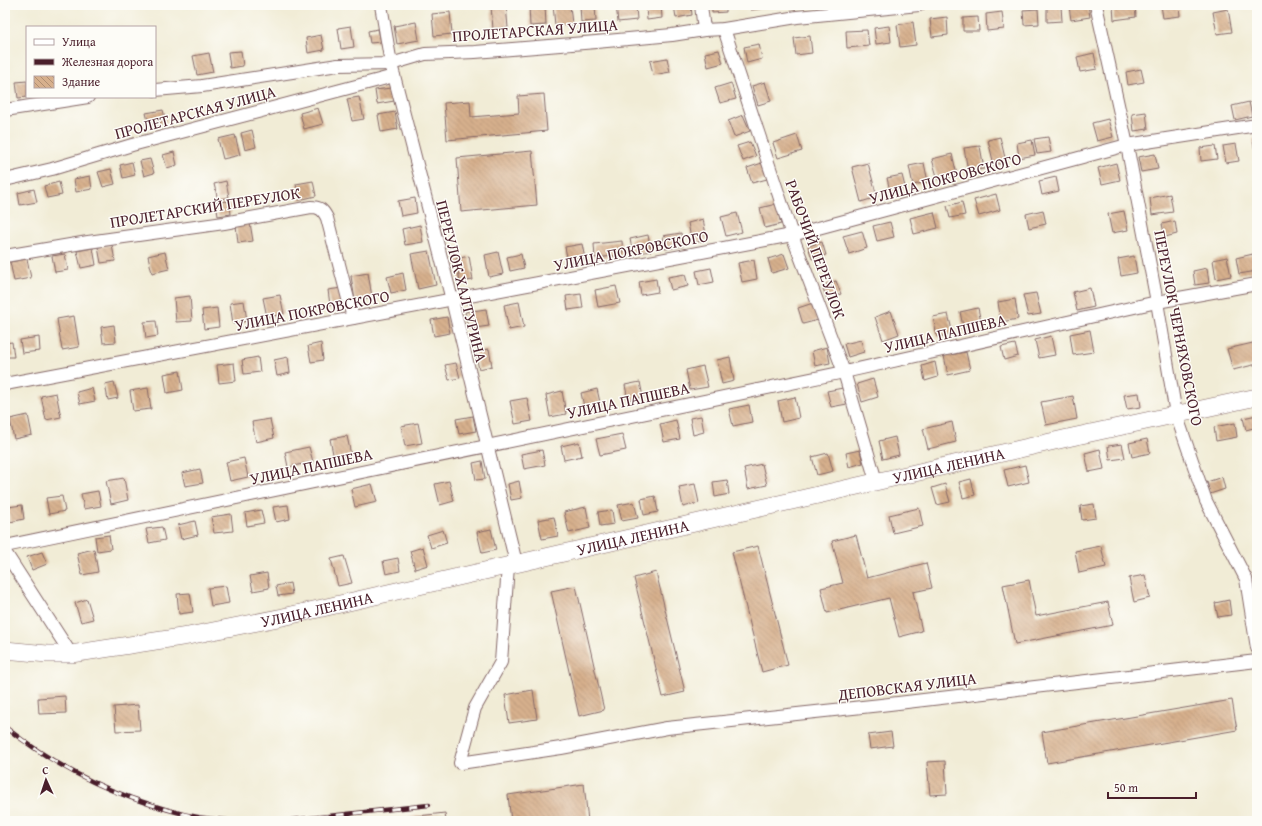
<svg xmlns="http://www.w3.org/2000/svg" width="1262" height="826" viewBox="0 0 1262 826" font-family="'Gentium Book Plus',serif">
<style>
.building{fill:url(#building-back-hatch)}
.lines{fill:none;stroke-linecap:round;stroke-linejoin:round}
.minor-casing{stroke:#846767;stroke-width:14}
.secondary-casing{stroke:#846767;stroke-width:18}
.minor{stroke:#fff;stroke-width:12}
.secondary{stroke:#fff;stroke-width:17}
.rail-casing{stroke:#4a1f2b;stroke-width:4.5}
.rail{stroke:#fdfcf7;stroke-width:3;stroke-dasharray:9;stroke-linecap:butt}
.labels{text-anchor:middle;stroke-width:3;stroke-linejoin:round;paint-order:stroke}
.street-label{font-size:16px;fill:#4a1f2b;stroke:#fdfcf7}
</style>
<defs>
<pattern id="building-back-hatch" width="6" height="6" patternUnits="userSpaceOnUse"><rect width="6" height="6" fill="#d7b08d"/><path d="M-1 5l2 2M0 0l6 6M5-1l2 2" fill="none" stroke="#b08f73"/></pattern>
</defs>
<rect width="100%" height="100%" fill="#fdfcf7"/>
<filter id="ink" filterUnits="userSpaceOnUse"><feTurbulence type="fractalNoise" baseFrequency=".025" numOctaves="2"/><feDisplacementMap in="SourceGraphic" scale="8" xChannelSelector="R" yChannelSelector="G"/><feConvolveMatrix kernelMatrix="1 2 1 2 8 2 1 2 1" color-interpolation-filters="sRGB"/></filter>
<filter id="wash" filterUnits="userSpaceOnUse"><feTurbulence type="fractalNoise" baseFrequency=".012" numOctaves="4" result="noise"/><feDisplacementMap in="SourceGraphic" scale="16" xChannelSelector="R" yChannelSelector="G"/><feGaussianBlur stdDeviation="0.9" result="paint"/><feColorMatrix in="noise" values="0 0 0 0 0 0 0 0 0 0 0 0 0 0 0 0 0 1.4 0 .05"/><feComposite in="paint" operator="in"/></filter>
<g filter="url(#wash)">
<rect width="100%" height="100%" fill="#f1ecd6"/>
<g id="blocks">
<g class="building">
<path d="M506 5 508 28 493 29 491 6Z"/>
<path d="M529 5H545L546 25 530 26Z"/>
<path d="M553 5H570L572 25H555Z"/>
<path d="M580 5H595L596 21 581 22Z"/>
<path d="M616 5H636L637 20 618 22Z"/>
<path d="M646 5H661L662 18 647 20Z"/>
<path d="M674 5H691L692 15 676 18Z"/>
<path d="M712 5H726V12L712 13Z"/>
<path d="M750 5H774V7L751 10Z"/>
<path d="M1088 5 1090 17 1071 20 1069 6Z"/>
<path d="M1113 5H1135L1136 17 1114 20Z"/>
<path d="M1161 5H1179L1180 16 1163 18Z"/>
<path d="M1246 5H1257V7L1247 8Z"/>
<path d="M1061 6 1062 21 1047 22V7Z"/>
<path d="M1038 9 1039 24 1024 25 1023 10Z"/>
<path d="M1228 9 1232 32 1217 34 1213 12Z"/>
<path d="M450 12 452 34 434 36 432 14Z"/>
<path d="M1002 12 1004 29 987 31 986 14Z"/>
<path d="M947 17 948 35 932 37 930 19Z"/>
<path d="M978 17 979 31H963V18Z"/>
<path d="M416 22 419 40 397 44 394 26Z"/>
<path d="M913 22 916 45 900 47 897 25Z"/>
<path d="M351 26 354 47 341 49 338 28Z"/>
<path d="M889 26 891 42 876 44 874 28Z"/>
<path d="M378 29 381 42 370 43 368 31Z"/>
<path d="M867 30 869 46 847 48 846 31Z"/>
<path d="M321 35 324 50 308 53 306 38Z"/>
<path d="M810 36 812 53 796 55 794 38Z"/>
<path d="M759 44 762 59 747 63 744 47Z"/>
<path d="M719 50 723 63 708 67 705 53Z"/>
<path d="M241 51 243 66 230 68 228 52Z"/>
<path d="M209 53 213 72 197 75 193 56Z"/>
<path d="M1094 53 1097 69 1080 72 1077 57Z"/>
<path d="M667 58 670 72 653 75 650 61Z"/>
<path d="M1141 69 1144 82 1128 85 1126 72Z"/>
<path d="M27 81V97L18 98 16 82Z"/>
<path d="M765 82 771 101 758 105 752 86Z"/>
<path d="M731 83 736 99 720 103 715 88Z"/>
<path d="M391 88 394 101 377 104 375 90Z"/>
<path d="M544 94 547 131 447 140 444 103 470 101 471 117 519 113 518 96Z"/>
<path d="M359 97 364 119 352 121 347 99Z"/>
<path d="M1249 102 1252 116 1235 120 1232 106Z"/>
<path d="M318 108 323 124 304 129 300 113Z"/>
<path d="M163 110 166 122 149 125 146 113Z"/>
<path d="M395 112 398 129 381 132 378 115Z"/>
<path d="M1146 112 1148 129 1134 131 1132 114Z"/>
<path d="M743 115 750 131 734 137 728 121Z"/>
<path d="M1108 119 1113 137 1097 141 1092 123Z"/>
<path d="M252 130 256 147 245 150 241 133Z"/>
<path d="M235 135 240 155 223 159 218 139Z"/>
<path d="M797 135 802 151 778 158 773 143Z"/>
<path d="M1000 137 1006 162 994 165 988 140Z"/>
<path d="M1048 137 1051 152 1037 154 1034 139Z"/>
<path d="M1257 138V152H1255L1253 139Z"/>
<path d="M1032 140 1035 155 1019 158 1017 143Z"/>
<path d="M750 142 756 156 743 161 737 146Z"/>
<path d="M1236 144 1239 161 1226 163 1223 146Z"/>
<path d="M980 146 984 169 968 171 964 148Z"/>
<path d="M1215 146 1217 159 1201 161 1200 148Z"/>
<path d="M532 151 537 205 461 212 457 158Z"/>
<path d="M174 152 177 165 167 168 163 155Z"/>
<path d="M952 154 957 175 938 180 932 159Z"/>
<path d="M1155 154 1158 169 1141 172 1138 157Z"/>
<path d="M150 159 154 173 144 176 140 161Z"/>
<path d="M132 162 135 175 123 178 120 165Z"/>
<path d="M762 163 767 179 752 183 747 168Z"/>
<path d="M868 163 877 197 861 202 852 167Z"/>
<path d="M924 163 928 182 913 185 909 166Z"/>
<path d="M1116 163 1120 180 1102 184 1098 168Z"/>
<path d="M111 169 115 184 103 187 98 172Z"/>
<path d="M902 175 905 187 890 191 887 178Z"/>
<path d="M90 176 92 189 76 192 74 179Z"/>
<path d="M1056 177 1059 191 1042 195 1039 181Z"/>
<path d="M226 181 229 197 218 200 214 184Z"/>
<path d="M313 181 316 196 299 200 296 184Z"/>
<path d="M59 182 62 195 47 198 44 186Z"/>
<path d="M34 189 37 202 20 205 18 193Z"/>
<path d="M996 194 1000 210 979 216 974 200Z"/>
<path d="M1170 194 1173 212 1152 215 1150 198Z"/>
<path d="M415 198 417 213 401 216 398 201Z"/>
<path d="M229 201 231 214 218 216 216 202Z"/>
<path d="M962 202 965 215 950 218 947 206Z"/>
<path d="M776 204 781 224 765 228 760 208Z"/>
<path d="M1043 210 1046 224 1029 228 1026 214Z"/>
<path d="M1124 211 1128 230 1112 233 1108 214Z"/>
<path d="M934 212 938 228 914 234 910 218Z"/>
<path d="M737 213 742 232 726 236 721 217Z"/>
<path d="M703 219 707 240 692 243 688 223Z"/>
<path d="M1175 221 1177 234 1165 237 1162 224Z"/>
<path d="M890 222 894 237 877 241 873 226Z"/>
<path d="M250 223 253 241 238 243 236 225Z"/>
<path d="M420 225 423 242 405 245 402 229Z"/>
<path d="M862 231 867 248 849 254 843 236Z"/>
<path d="M681 233 683 246 665 249 663 236Z"/>
<path d="M648 235 651 251 633 254 630 239Z"/>
<path d="M622 241 623 255 595 258 594 244Z"/>
<path d="M822 242 826 255 812 259 808 246Z"/>
<path d="M582 244 585 259 568 262 565 247Z"/>
<path d="M112 245 115 261 101 263 98 247Z"/>
<path d="M93 248 96 265 81 268 77 251Z"/>
<path d="M429 251 436 285 418 289 411 254Z"/>
<path d="M165 252 169 269 152 273 148 256Z"/>
<path d="M498 252 503 274 489 277 485 255Z"/>
<path d="M65 254 68 270 55 272 52 256Z"/>
<path d="M521 254 524 268 510 271 507 257Z"/>
<path d="M784 254 789 268 772 273 768 259Z"/>
<path d="M1253 254 1257 271 1239 274 1236 258Z"/>
<path d="M469 256 473 280 460 282 456 259Z"/>
<path d="M1134 256 1137 273 1121 276 1118 259Z"/>
<path d="M1227 257 1231 276 1216 279 1213 260Z"/>
<path d="M27 259 31 278 14 281 10 262Z"/>
<path d="M754 260 757 279 742 282 738 263Z"/>
<path d="M711 268 714 282 699 285 696 271Z"/>
<path d="M1207 268 1209 283 1195 285 1193 271Z"/>
<path d="M368 273 372 297 355 300 351 276Z"/>
<path d="M403 273 406 290 391 293 387 277Z"/>
<path d="M685 274 688 286 671 290 668 277Z"/>
<path d="M656 279 658 292 641 295 639 282Z"/>
<path d="M836 281 841 294 827 299 822 286Z"/>
<path d="M616 286 620 303 598 307 595 290Z"/>
<path d="M342 288 344 303 330 305 328 290Z"/>
<path d="M1090 288 1094 307 1077 311 1073 292Z"/>
<path d="M1036 293 1041 314 1028 316 1023 295Z"/>
<path d="M581 294 583 308 568 310 566 296Z"/>
<path d="M280 295 284 314 267 317 263 298Z"/>
<path d="M190 296 192 321 176 322 174 298Z"/>
<path d="M1015 299 1018 319 1001 322 998 302Z"/>
<path d="M244 301 247 321 233 324 230 303Z"/>
<path d="M519 302 524 327 509 330 504 305Z"/>
<path d="M813 303 818 320 803 324 798 308Z"/>
<path d="M217 308 219 327 204 329 202 310Z"/>
<path d="M978 308 982 327 964 331 960 312Z"/>
<path d="M486 309 489 326 468 329 465 312Z"/>
<path d="M891 311 899 334 883 340 875 317Z"/>
<path d="M948 314 953 334 937 337 933 317Z"/>
<path d="M74 316 79 347 62 350 57 319Z"/>
<path d="M447 317 450 333 434 336 431 320Z"/>
<path d="M156 321 158 336 146 338 144 322Z"/>
<path d="M114 325 116 342 103 343 101 327Z"/>
<path d="M1090 330 1094 352 1073 355 1070 334Z"/>
<path d="M1051 336 1055 355 1039 358 1035 340Z"/>
<path d="M39 337 40 351 22 353 20 340Z"/>
<path d="M861 340 864 352 848 357 844 344Z"/>
<path d="M12 342 14 357H5V343Z"/>
<path d="M1257 342V364L1233 370 1227 349Z"/>
<path d="M321 343 323 360 311 362 308 346Z"/>
<path d="M1015 344 1018 356 1004 360 1001 347Z"/>
<path d="M827 347 830 363 815 366 812 351Z"/>
<path d="M489 349 492 366 479 369 475 352Z"/>
<path d="M966 352 970 370 948 375 944 356Z"/>
<path d="M258 357 260 372 244 374 242 360Z"/>
<path d="M288 357 290 373 277 376 274 360Z"/>
<path d="M730 357 734 381 722 384 717 360Z"/>
<path d="M935 362 938 377 925 381 922 366Z"/>
<path d="M234 363 236 381 219 383 217 365Z"/>
<path d="M456 363 460 378 449 380 445 365Z"/>
<path d="M703 366 708 387 690 390 686 370Z"/>
<path d="M180 371 183 390 167 393 164 374Z"/>
<path d="M873 379 878 397 862 402 857 384Z"/>
<path d="M114 382 118 398 108 400 105 384Z"/>
<path d="M640 382 643 397 628 400 625 385Z"/>
<path d="M92 388 95 401 80 404 77 392Z"/>
<path d="M148 388 151 409 133 411 130 391Z"/>
<path d="M843 388 847 404 831 407 827 391Z"/>
<path d="M597 389 601 407 585 411 581 393Z"/>
<path d="M562 391 566 414 550 417 546 395Z"/>
<path d="M56 393 61 417 46 420 41 396Z"/>
<path d="M1139 393 1141 407 1127 409 1124 395Z"/>
<path d="M1073 396 1077 419 1046 425 1041 402Z"/>
<path d="M795 397 799 418 782 422 778 401Z"/>
<path d="M527 398 532 421 515 424 510 401Z"/>
<path d="M749 405 752 422 733 426 729 409Z"/>
<path d="M28 415 32 435 14 439 10 419Z"/>
<path d="M1257 415V427L1246 430 1243 418Z"/>
<path d="M473 416 476 431 459 434 456 419Z"/>
<path d="M701 416 704 432 693 435 690 418Z"/>
<path d="M270 419 274 438 256 442 252 422Z"/>
<path d="M676 420 680 439 664 442 660 424Z"/>
<path d="M952 422 956 442 928 449 923 429Z"/>
<path d="M418 423 422 443 405 446 401 426Z"/>
<path d="M1235 423 1237 437 1216 441 1214 427Z"/>
<path d="M622 434 626 450 600 455 596 439Z"/>
<path d="M347 436 351 455 334 459 330 439Z"/>
<path d="M895 437 899 455 883 459 879 441Z"/>
<path d="M1147 439 1150 453 1132 457 1129 443Z"/>
<path d="M579 442 582 456 564 460 561 446Z"/>
<path d="M1122 444 1125 458 1110 460 1108 446Z"/>
<path d="M309 447 313 462 288 467 285 452Z"/>
<path d="M1100 449 1104 469 1089 472 1085 453Z"/>
<path d="M542 450 545 465 524 469 521 454Z"/>
<path d="M860 450 863 463 849 467 846 453Z"/>
<path d="M828 453 833 471 817 475 812 457Z"/>
<path d="M244 458 248 477 230 481 226 462Z"/>
<path d="M482 461 485 479 476 480 473 463Z"/>
<path d="M762 464 767 485 748 489 744 468Z"/>
<path d="M1025 465 1029 482 1008 487 1004 470Z"/>
<path d="M200 469 203 483 185 486 182 473Z"/>
<path d="M1222 477 1225 489 1210 494 1207 482Z"/>
<path d="M124 478 128 500 111 504 106 481Z"/>
<path d="M971 479 975 495 963 498 959 482Z"/>
<path d="M727 480 729 494 715 497 713 482Z"/>
<path d="M449 481 454 501 440 505 435 484Z"/>
<path d="M519 481 522 498 511 500 508 484Z"/>
<path d="M372 484 377 502 355 507 351 489Z"/>
<path d="M695 484 699 503 683 507 679 487Z"/>
<path d="M945 484 950 502 937 505 932 488Z"/>
<path d="M98 491 101 506 84 509 81 494Z"/>
<path d="M62 496 65 511 49 514 46 498Z"/>
<path d="M655 496 658 512 644 515 641 499Z"/>
<path d="M634 502 638 518 622 521 618 505Z"/>
<path d="M1094 504 1096 518 1082 520 1080 506Z"/>
<path d="M22 505 24 519 10 522 8 507Z"/>
<path d="M288 505 290 519 276 522 273 507Z"/>
<path d="M586 507 590 528 569 533 564 512Z"/>
<path d="M919 508 923 526 893 533 889 515Z"/>
<path d="M261 510 264 523 247 526 245 513Z"/>
<path d="M612 510 614 524 600 526 598 512Z"/>
<path d="M231 514 233 531 214 533 211 517Z"/>
<path d="M554 517 558 536 542 539 538 520Z"/>
<path d="M195 521 198 535 181 539 178 525Z"/>
<path d="M162 527 165 540 149 543 146 529Z"/>
<path d="M491 529 496 550 482 553 477 532Z"/>
<path d="M443 530 447 543 431 548 427 535Z"/>
<path d="M109 535 111 549 97 551 95 537Z"/>
<path d="M856 535 867 578 926 563 932 588 913 592 922 631 899 637 889 598 827 613 821 588 843 583 832 541Z"/>
<path d="M758 546 788 665 762 672 732 552Z"/>
<path d="M1101 546 1106 567 1079 573 1075 551Z"/>
<path d="M423 547 428 565 415 569 410 551Z"/>
<path d="M94 549 98 572 82 575 77 553Z"/>
<path d="M42 552 47 564 32 570 27 557Z"/>
<path d="M344 556 352 583 338 586 331 559Z"/>
<path d="M398 558 400 571 386 574 383 561Z"/>
<path d="M656 572 685 692 663 697 634 578Z"/>
<path d="M267 573 269 588 253 591 250 576Z"/>
<path d="M1145 575 1150 598 1134 602 1129 578Z"/>
<path d="M1029 580 1036 616 1108 602 1113 625 1015 644 1003 585Z"/>
<path d="M290 583 292 594 278 596 276 586Z"/>
<path d="M226 586 229 603 211 606 208 588Z"/>
<path d="M576 586 604 710 579 716 551 591Z"/>
<path d="M190 593 193 612 179 614 177 594Z"/>
<path d="M87 599 93 619 81 622 75 603Z"/>
<path d="M1229 600 1231 615 1218 617 1215 603Z"/>
<path d="M533 690 537 719 509 723 505 695Z"/>
<path d="M65 696 66 713 39 714 38 698Z"/>
<path d="M1232 700 1237 730 1047 763 1042 732Z"/>
<path d="M138 705 140 730 116 731 114 707Z"/>
<path d="M891 732 893 746 870 749 868 735Z"/>
<path d="M945 761 947 794 930 795 927 762Z"/>
<path d="M584 784 588 821H511L508 795Z"/>
<path d="M445 813 446 821H382V820Z"/>
</g>
</g>
</g>
<g filter="url(#ink)">
<use href="#blocks" fill-opacity="0" stroke="#846767" stroke-width="1"/>
<g class="lines">
<defs>
<g id="minor">
<path d="M381 5 391 64 452 300 516 563"/>
<path d="M701 5 704 30"/>
<path d="M1096 5 1127 145 1157 302 1176 414 1206 501 1246 579 1257 648"/>
<path d="M724 29 792 235 844 372 876 481"/>
<path d="M155 90 202 86 338 65 391 64 425 54 475 52 596 42 672 35 704 30 724 29 797 17 919 5"/>
<path d="M5 110 88 97"/>
<path d="M5 180 52 169 132 145 394 76"/>
<path d="M5 256 88 242 224 223 311 207C320 207 323 210 327 218L353 318"/>
<path d="M5 384 792 235 1127 145 1257 125"/>
<path d="M5 546 844 372 1157 302 1257 284"/>
<path d="M5 552 71 654"/>
<path d="M508 566 501 662 475 708 460 763 561 748 667 728 881 705 1257 661"/>
</g>
<g id="secondary">
<path id="s1" d="M5 650 47 654H71L188 636 283 617 1072 437 1257 397"/>
</g>
</defs>
<use href="#minor" class="minor-casing"/>
<use href="#secondary" class="secondary-casing"/>
<use href="#minor" class="minor"/>
<use href="#secondary" class="secondary"/>
<defs>
<g id="rail">
<path d="M5 727C52 763 95 787 152 805 169 810 187 816 205 818 225 821 245 821 265 821"/>
<path d="M283 821 429 805"/>
</g>
</defs>
<use href="#rail" class="rail-casing"/>
<use href="#rail" class="rail"/>
</g>
</g>
<g class="labels">
<g class="street-label">
<text transform="translate(535 30) rotate(-4)" y="6">ПРОЛЕТАРСКАЯ УЛИЦА</text>
<text transform="translate(195 112) rotate(-15)" y="6">ПРОЛЕТАРСКАЯ УЛИЦА</text>
<text transform="translate(945 178) rotate(-15)" y="6">УЛИЦА ПОКРОВСКОГО</text>
<text transform="translate(205 207) rotate(-9)" y="6">ПРОЛЕТАРСКИЙ ПЕРЕУЛОК</text>
<text transform="translate(816 249) rotate(70)" y="6">РАБОЧИЙ ПЕРЕУЛОК</text>
<text transform="translate(631 250) rotate(-11)" y="6">УЛИЦА ПОКРОВСКОГО</text>
<text transform="translate(462 281) rotate(76)" y="6">ПЕРЕУЛОК ХАЛТУРИНА</text>
<text transform="translate(312 310) rotate(-11)" y="6">УЛИЦА ПОКРОВСКОГО</text>
<text transform="translate(1179 328) rotate(79)" y="6">ПЕРЕУЛОК ЧЕРНЯХОВСКОГО</text>
<text transform="translate(945 333) rotate(-13)" y="6">УЛИЦА ПАПШЕВА</text>
<text transform="translate(628 400) rotate(-12)" y="6">УЛИЦА ПАПШЕВА</text>
<text dy="6" stroke="none"><textPath href="#s1" startOffset="964">УЛИЦА ЛЕНИНА</textPath></text>
<text transform="translate(311 466) rotate(-12)" y="6">УЛИЦА ПАПШЕВА</text>
<text dy="6" stroke="none"><textPath href="#s1" startOffset="640">УЛИЦА ЛЕНИНА</textPath></text>
<text dy="6" stroke="none"><textPath href="#s1" startOffset="316">УЛИЦА ЛЕНИНА</textPath></text>
<text transform="translate(907 686) rotate(-7)" y="6">ДЕПОВСКАЯ УЛИЦА</text>
</g>
</g>
<rect width="1262" height="826" fill="none" stroke="#fdfcf7" stroke-width="20"/>
<rect x="26" y="26" width="130" height="72" fill="#fdfcf7" stroke="#b5a4a5"/>
<rect x="34" y="39" width="20" height="6" fill="#ffffff" stroke="#b5a4a5"/>
<text x="62" y="46" font-size="12" fill="#4a1f2b">Улица</text>
<rect x="34" y="59" width="20" height="6" fill="#4a1f2b" stroke="#b5a4a5"/>
<text x="62" y="66" font-size="12" fill="#4a1f2b">Железная дорога</text>
<rect x="34" y="76" width="20" height="12" fill="url(#building-back-hatch)" stroke="#b5a4a5"/>
<text x="62" y="86" font-size="12" fill="#4a1f2b">Здание</text>
<g transform="translate(46 780) rotate(357)" stroke="#fdfcf7" stroke-width="3" paint-order="stroke">
<path d="M0-3L7 15L0 10L-7 15Z" fill="#4a1f2b"/>
<text y="-6" font-size="11" font-weight="bold" text-anchor="middle" fill="#4a1f2b">С</text>
</g>
<path d="M1108 792v6h88v-6" fill="none" stroke="#4a1f2b" stroke-width="2"/>
<text x="1114" y="792" font-size="12" fill="#4a1f2b" stroke="#fdfcf7" stroke-width="3" paint-order="stroke">50 m</text>
</svg>
